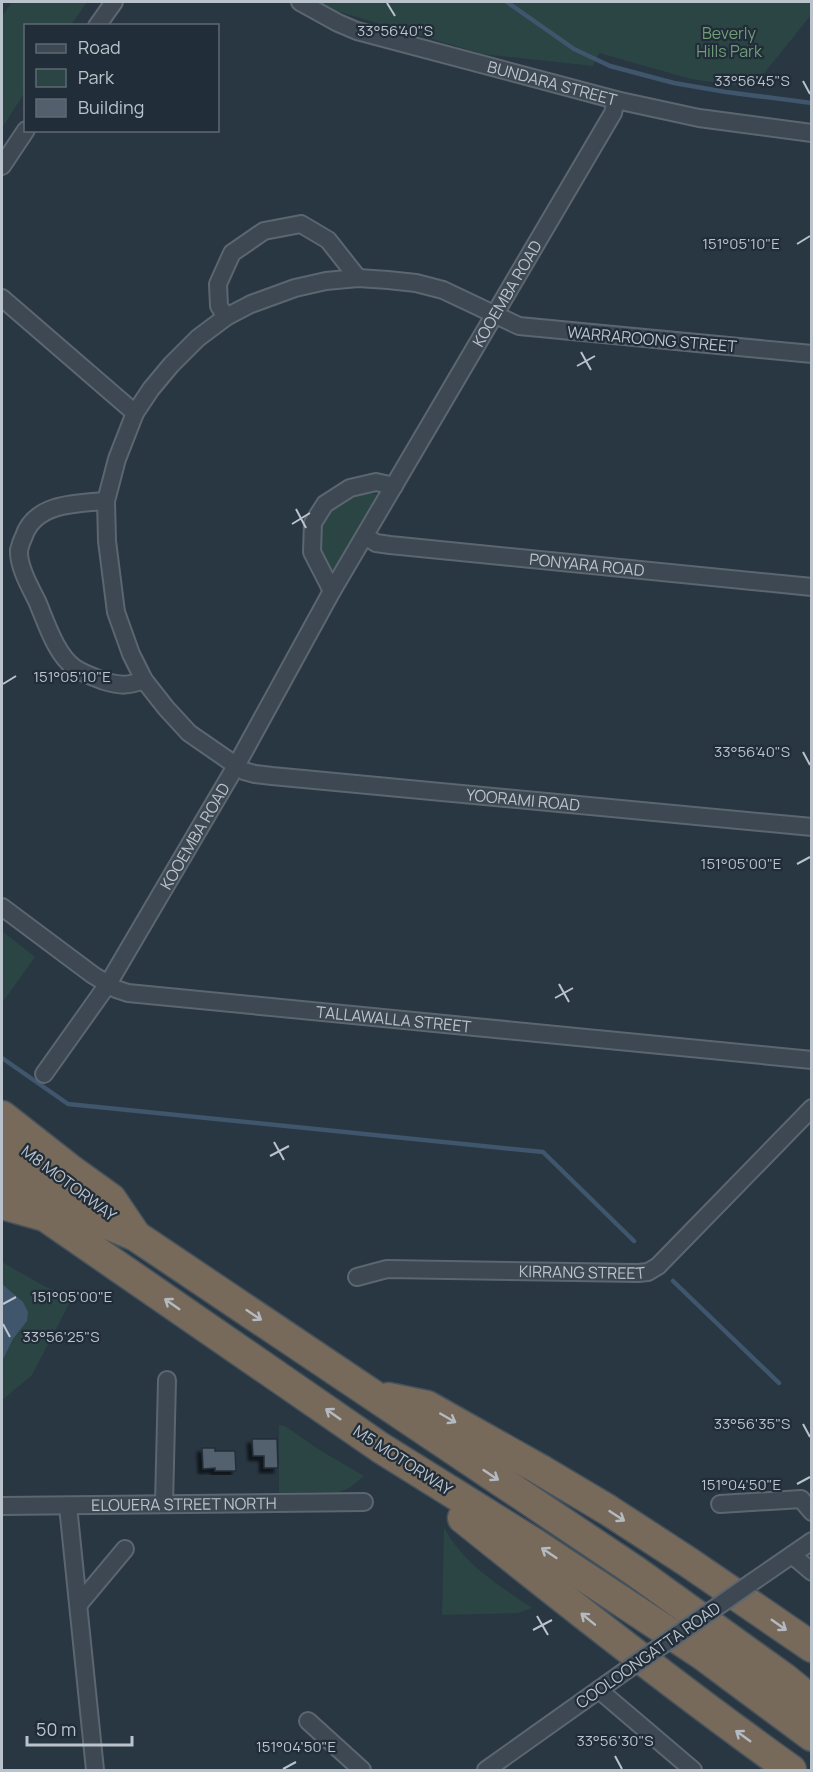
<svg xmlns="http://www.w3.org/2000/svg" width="813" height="1772" viewBox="0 0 813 1772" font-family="Manrope,sans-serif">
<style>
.green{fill:#2b4444}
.water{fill:#3f566c}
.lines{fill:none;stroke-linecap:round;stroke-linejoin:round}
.stream{stroke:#3f566c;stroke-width:4.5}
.building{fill:#52606e;stroke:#232f3a;stroke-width:1.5;filter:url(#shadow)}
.minor-casing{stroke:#5b6670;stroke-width:20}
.motorway-casing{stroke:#47535d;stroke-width:33}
.minor{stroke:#3d4853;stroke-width:16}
.motorway{stroke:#786a5a;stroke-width:30}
.minor-bridge-casing{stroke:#5b6670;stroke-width:20;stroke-linecap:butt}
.minor-bridge{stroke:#3d4853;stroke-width:16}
.oneway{stroke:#b3bac1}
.ticks{fill:none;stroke:#bac3cc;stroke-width:2}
.labels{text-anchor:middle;stroke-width:4.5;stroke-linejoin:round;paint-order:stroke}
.park-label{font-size:16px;fill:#729c78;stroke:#212d38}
.street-label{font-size:16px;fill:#bac3cc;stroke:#212d38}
.ticks-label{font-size:15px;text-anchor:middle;fill:#bac3cc;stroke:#212d38;stroke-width:4.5;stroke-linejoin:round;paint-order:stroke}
</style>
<defs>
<filter id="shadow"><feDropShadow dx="-4.5" dy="4.5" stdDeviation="1.5" flood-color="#0009"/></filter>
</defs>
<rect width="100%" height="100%" fill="#293743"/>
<g class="green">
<path d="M12 2H87L71 25 26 26 25 92 2 128V16Z"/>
<path d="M320 2H811L812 14 752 88 691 79 599 53 593 66 483 54 333 10Z"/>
<path d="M365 492 380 495 335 573C326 563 319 553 319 539 319 535 318 529 319 525 323 507 350 498 365 492Z"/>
<path d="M2 931 35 957 2 1003Z"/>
<path d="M2 1262 44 1286 72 1298 32 1375 2 1400Z"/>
<path d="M279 1425 285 1426 318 1449 364 1476 349 1488 339 1492 279 1493Z"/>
<path d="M444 1527C462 1563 500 1586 532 1608L518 1613 442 1615Z"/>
</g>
<path class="water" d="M2 1284 23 1302 28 1312 27 1321 13 1339 2 1361Z"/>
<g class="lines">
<g class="stream">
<path d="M507 2 574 49 610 66 674 83 726 92 812 103"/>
<path d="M2 1058 68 1104 543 1152 634 1241"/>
<path d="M673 1281 779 1383"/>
</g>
</g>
<g class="building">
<path d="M252 1439H277L278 1468H264V1456H253Z"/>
<path d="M202 1448H215V1451H235L236 1471H215V1468L203 1469Z"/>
</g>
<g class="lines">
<defs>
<g id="minor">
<path id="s1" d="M300 2 338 23 357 31 616 100 699 118 812 133"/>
<path d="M97 26 114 2"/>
<path d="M2 166 26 130"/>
<path d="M2 298 135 413"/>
<path d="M226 317 219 306 218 284 232 253 264 231 301 224 328 240 358 278"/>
<path id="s2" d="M812 354 519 326 443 290 416 283 388 280 358 278 326 281 295 288 251 304 226 317 198 338 171 365 151 389 135 413 117 459 106 501 107 541 116 612 131 654 144 680 166 708 189 733 244 771 255 774 272 776 812 827"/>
<path d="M106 501C77 503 35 503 24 536 22 540 20 546 19 550 18 566 30 587 37 601 46 622 56 655 75 668 84 674 94 677 104 681 121 686 128 686 144 680"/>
<path id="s3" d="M365 536 376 543 390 545 812 587"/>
<path d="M332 591 312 552 313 523 325 504 350 488 376 482 394 486"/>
<path id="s4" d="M2 907 93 975 116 989 128 993 812 1060"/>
<path id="s5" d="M44 1074 108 984 236 766 332 591 613 113 616 100"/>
<path id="s6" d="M357 1277 387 1269 638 1273 648 1272 658 1266 812 1108"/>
<path d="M164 1504 167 1380"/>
<path d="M720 1504 801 1499 812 1512"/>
<path id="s7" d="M2 1506 364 1502"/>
<path d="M68 1506 95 1770"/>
<path d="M792 1555 812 1572"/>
<path d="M751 1583 812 1541"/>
<path d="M79 1604 125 1549"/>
<path d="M599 1690 693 1770"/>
<path d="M308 1721 362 1770"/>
<path d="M486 1770 628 1669"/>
</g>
<g id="motorway">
<path d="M2 1116 72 1171 111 1199 136 1236"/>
<path d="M2 1150 100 1221 136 1236 635 1571 785 1679 812 1701"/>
<path d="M2 1174 11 1181 45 1216 381 1448 535 1544 703 1655 812 1736"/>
<path d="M2 1204 45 1216"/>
<path d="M388 1398 427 1406 539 1469 608 1510 688 1562 812 1647"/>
<path d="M463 1518C571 1605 679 1690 791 1770"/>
</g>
</defs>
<use href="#minor" class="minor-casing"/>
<use href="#motorway" class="motorway-casing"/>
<use href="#minor" class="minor"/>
<use href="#motorway" class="motorway"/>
<defs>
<path id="minor-bridge" d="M628 1669 751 1583"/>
</defs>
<use href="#minor-bridge" class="minor-bridge-casing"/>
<use href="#minor-bridge" class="minor-bridge"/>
</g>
<defs><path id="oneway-shaft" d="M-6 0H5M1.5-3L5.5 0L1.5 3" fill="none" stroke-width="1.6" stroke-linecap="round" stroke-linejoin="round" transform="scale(1.5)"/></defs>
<g class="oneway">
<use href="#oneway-shaft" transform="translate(172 1304) rotate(-145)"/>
<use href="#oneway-shaft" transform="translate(254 1315) rotate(34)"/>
<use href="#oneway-shaft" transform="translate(333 1414) rotate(-145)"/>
<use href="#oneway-shaft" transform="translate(448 1418) rotate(30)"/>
<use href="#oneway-shaft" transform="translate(491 1475) rotate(34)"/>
<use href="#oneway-shaft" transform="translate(617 1516) rotate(33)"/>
<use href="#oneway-shaft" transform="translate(549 1553) rotate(-146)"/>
<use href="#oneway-shaft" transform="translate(588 1619) rotate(-141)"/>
<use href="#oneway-shaft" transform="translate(779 1625) rotate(35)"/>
<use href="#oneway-shaft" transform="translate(743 1736) rotate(-144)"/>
</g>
<path class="ticks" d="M387 3 395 16M803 81 810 94M797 244 810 236M581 352 591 370M577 366 595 356M296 509 306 528M292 524 310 513M3 684 16 676M803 752 810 765M797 864 810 857M559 984 569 1002M555 998 573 988M274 1142 284 1160M270 1156 289 1146M3 1304 16 1297M3 1324 10 1337M803 1424 810 1437M797 1484 810 1477M537 1616 548 1635M533 1630 552 1620M615 1756 622 1769M283 1769 296 1762"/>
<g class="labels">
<g class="park-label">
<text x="729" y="39">Beverly<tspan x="729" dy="18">Hills Park</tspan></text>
</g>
<g class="street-label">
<text dy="6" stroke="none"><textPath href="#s1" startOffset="266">BUNDARA STREET</textPath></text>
<text dy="6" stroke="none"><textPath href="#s5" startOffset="908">KOOEMBA ROAD</textPath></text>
<text transform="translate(652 339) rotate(5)" y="6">WARRAROONG STREET</text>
<text dy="6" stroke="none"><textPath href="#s3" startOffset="225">PONYARA ROAD</textPath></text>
<text dy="6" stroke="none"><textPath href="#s2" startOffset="1432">YOORAMI ROAD</textPath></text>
<text dy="6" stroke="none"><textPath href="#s5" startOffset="282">KOOEMBA ROAD</textPath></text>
<text dy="6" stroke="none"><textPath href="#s4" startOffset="420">TALLAWALLA STREET</textPath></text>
<text transform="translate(69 1183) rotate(37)" y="6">M8 MOTORWAY</text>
<text dy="6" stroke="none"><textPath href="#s6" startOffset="226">KIRRANG STREET</textPath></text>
<text transform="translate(403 1460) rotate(33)" y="6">M5 MOTORWAY</text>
<text dy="6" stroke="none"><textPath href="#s7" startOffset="182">ELOUERA STREET NORTH</textPath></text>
<text transform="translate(648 1655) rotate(-35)" y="6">COOLOONGATTA ROAD</text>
</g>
</g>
<g class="ticks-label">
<text x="395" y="36">33°56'40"S</text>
<text x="752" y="86">33°56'45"S</text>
<text x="741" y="249">151°05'10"E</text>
<text x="72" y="682">151°05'10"E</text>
<text x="752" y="757">33°56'40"S</text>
<text x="741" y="869">151°05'00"E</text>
<text x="72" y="1302">151°05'00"E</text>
<text x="61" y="1342">33°56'25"S</text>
<text x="752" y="1429">33°56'35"S</text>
<text x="741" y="1490">151°04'50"E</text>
<text x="615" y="1746">33°56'30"S</text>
<text x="296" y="1752">151°04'50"E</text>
</g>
<rect width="813" height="1772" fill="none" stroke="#bac3cc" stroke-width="6"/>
<rect x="24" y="24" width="195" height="108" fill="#212d38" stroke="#5e6973" stroke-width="1.5"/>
<rect x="36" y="44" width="30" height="9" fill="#3d4853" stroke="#5e6973" stroke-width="1.5"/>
<text x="78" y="54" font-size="18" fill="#bac3cc">Road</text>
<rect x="36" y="69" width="30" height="18" fill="#2b4444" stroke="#5e6973" stroke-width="1.5"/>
<text x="78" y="84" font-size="18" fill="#bac3cc">Park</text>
<rect x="36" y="99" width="30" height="18" fill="#52606e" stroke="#5e6973" stroke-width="1.5"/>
<text x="78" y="114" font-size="18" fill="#bac3cc">Building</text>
<path d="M27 1736v9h105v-9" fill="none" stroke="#bac3cc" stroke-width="3"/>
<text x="36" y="1736" font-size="18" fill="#bac3cc" stroke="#212d38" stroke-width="4.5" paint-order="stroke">50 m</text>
</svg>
